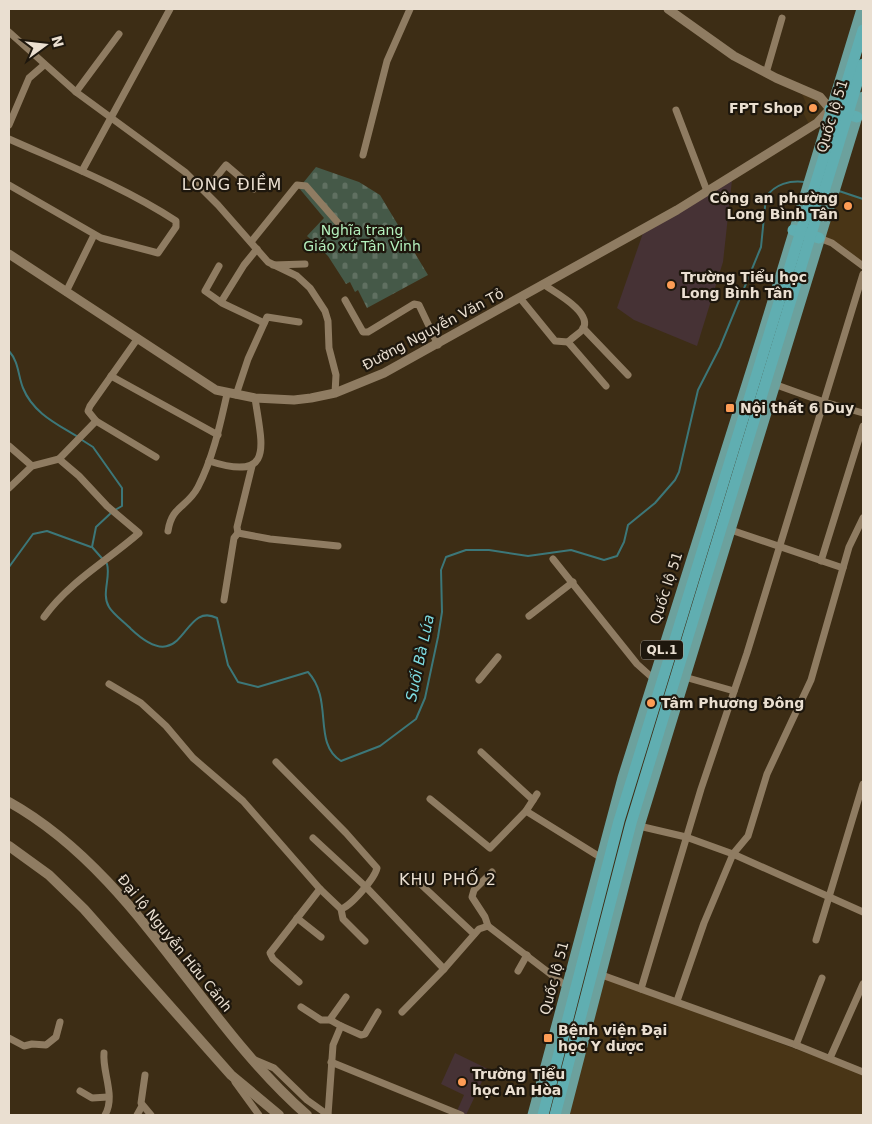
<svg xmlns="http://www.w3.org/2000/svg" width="872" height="1124" viewBox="0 0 872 1124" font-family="'DejaVu Sans',sans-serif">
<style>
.built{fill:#493516}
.education{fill:#463235}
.cemetery{fill:url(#cemetery-stones)}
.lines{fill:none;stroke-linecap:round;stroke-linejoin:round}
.stream{stroke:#3c7779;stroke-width:2}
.minor{stroke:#8f7c62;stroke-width:7}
.tertiary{stroke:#8f7c62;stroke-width:9}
.secondary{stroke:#8f7c62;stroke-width:10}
.primary{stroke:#6ca19d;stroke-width:11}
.trunk{stroke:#60aeb1;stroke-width:11}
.poi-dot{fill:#fd9c55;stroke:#1e170d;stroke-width:2}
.labels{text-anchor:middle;stroke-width:4.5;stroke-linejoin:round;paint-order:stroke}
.shield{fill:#1e170d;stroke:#ada396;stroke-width:1}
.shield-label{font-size:12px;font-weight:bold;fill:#eadfd1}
.poi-label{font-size:14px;font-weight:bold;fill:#eadfd1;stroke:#1e170d;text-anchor:start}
.street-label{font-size:14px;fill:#eadfd1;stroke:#1e170d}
.park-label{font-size:14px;fill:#b4f0bd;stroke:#1e170d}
.water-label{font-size:15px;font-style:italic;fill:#7fdee3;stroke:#1e170d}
.quarter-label{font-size:16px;letter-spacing:1px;fill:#eadfd1;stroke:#1e170d}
</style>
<defs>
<pattern id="cemetery-stones" width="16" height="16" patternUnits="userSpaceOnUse" patternTransform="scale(1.25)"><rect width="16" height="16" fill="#455948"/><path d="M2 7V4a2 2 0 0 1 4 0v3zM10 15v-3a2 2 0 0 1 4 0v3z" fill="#607061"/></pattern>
</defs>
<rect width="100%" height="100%" fill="#3d2d15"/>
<g class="built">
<path d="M801 92 817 99 826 109 809 124 800 107 806 103Z"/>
<path d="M838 191 863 199V263L824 237Z"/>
<path d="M603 978 863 1074V1115H568Z"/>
</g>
<g class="education">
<path d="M732 180 723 262 697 346 634 320 617 308 643 233Z"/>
<path d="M455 1053 488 1069 466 1115 457 1111 464 1095 441 1084Z"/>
</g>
<path class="cemetery" d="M316 167 359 182 380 195 428 275 367 308 358 290 355 292 350 282 346 284 328 256 307 236 324 218 299 188Z"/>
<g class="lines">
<g class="stream">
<path d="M839 191 863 199"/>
<path d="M9 351C19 362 18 376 23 388 33 413 57 424 78 437"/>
<path d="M82 440 93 447 122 488V506L115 510"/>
<path d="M111 513 96 527 92 547 107 564C111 577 101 594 109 607 113 614 124 622 131 629 186 681 181 600 217 618L228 665 238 682 258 687 308 672C334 700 312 743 341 761L380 746 416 719 425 698 438 637 442 612 441 570 446 557 466 550H489L528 556 571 550 604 560 617 556 624 542 628 525 655 503 675 480 679 472 698 390 720 347 761 247 766 197C775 184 790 180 805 182"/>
<path d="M9 567 33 534 47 531 91 547"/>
</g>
<g class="minor">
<path d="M9 32 76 92 185 172 218 205 268 262 297 276 310 288 325 311 328 321 329 348 336 375 335 393"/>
<path d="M766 73 782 18"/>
<path d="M76 92 119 34"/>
<path d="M676 110 707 191"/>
<path d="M9 125 29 78 44 65"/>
<path d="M9 139C65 164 124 187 176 221V227L158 253 101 238 9 185"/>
<path d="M363 155 387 61 410 9"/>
<path d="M82 171 170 9"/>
<path d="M205 191 226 165 254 189"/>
<path d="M819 238 832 243 863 266"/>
<path d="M251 242 297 185 306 186 346 232"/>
<path d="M273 265 305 264"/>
<path d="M219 266 205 291 222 303 264 323"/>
<path d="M66 292 94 235"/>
<path d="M520 298 555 341 568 342C572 338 580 333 583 329 593 312 554 292 543 284"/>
<path d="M345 300 363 332H368L414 304 419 305 438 345"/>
<path d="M221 302 244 265 257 249"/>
<path d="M583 328 628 375"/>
<path d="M138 338 90 406 88 411 96 421 156 457"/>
<path d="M568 342 606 386"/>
<path d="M111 376 218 435"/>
<path d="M771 383 824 402 863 413"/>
<path d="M236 395 248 359 267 317 299 322"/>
<path d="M9 446 32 466"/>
<path d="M209 461C275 482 262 446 255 398"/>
<path d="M252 466 237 527 238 533 270 539 338 546"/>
<path d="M9 488 32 466 59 459 96 421"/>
<path d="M728 529 843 568"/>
<path d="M168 531C172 505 187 508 198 487 213 458 220 425 227 394"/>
<path d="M553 559 637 664 656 681"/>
<path d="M821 561 863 426"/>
<path d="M224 600 234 538 238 533"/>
<path d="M529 616 573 582"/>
<path d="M44 617C69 582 107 561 139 533L107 506 79 476 59 459"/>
<path d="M681 676 734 691"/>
<path d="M479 680 498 657"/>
<path d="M109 684 141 703 166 726 193 758 243 801 320 889 341 909 343 919 365 941"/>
<path d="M481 752 533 800"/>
<path d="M276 762 346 833 377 868C375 878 351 906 341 909"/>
<path d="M430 799 490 848 526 811 537 794"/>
<path d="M526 811 600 857"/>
<path d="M639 826 686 837 733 854 863 912"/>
<path d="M313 838 366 887 444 969 479 929 488 926 570 989"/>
<path d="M413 877 474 934"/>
<path d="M297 918 321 937"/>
<path d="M488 926 485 917 472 897 474 890 492 872"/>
<path d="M816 940 863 784"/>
<path d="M518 971 527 955"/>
<path d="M599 974 796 1045 863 1072"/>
<path d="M299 982 273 959 270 953 320 889"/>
<path d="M641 989 701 789 747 653 863 274"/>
<path d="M677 1001 704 923 733 854 748 836 767 774 811 680 849 547 863 518"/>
<path d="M301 1007 321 1020H332"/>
<path d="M402 1012 444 969"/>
<path d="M341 1026 332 1021 331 1018 346 997"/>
<path d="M9 1038 24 1046 32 1044 46 1045 56 1037 60 1022"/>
<path d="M796 1045 822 978"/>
<path d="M104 1053C102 1072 116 1096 105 1115"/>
<path d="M830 1058 863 984"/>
<path d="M255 1060 274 1068 307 1100 328 1115"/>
<path d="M331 1062 461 1115"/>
<path d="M145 1075 141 1103 151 1115"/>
<path d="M235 1082 259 1115"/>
<path d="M80 1091 92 1098 108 1097"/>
<path d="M137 1115 142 1106"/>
<path d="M328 1115 333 1045 341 1026 361 1035 365 1034 378 1012"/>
</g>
<path class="tertiary" d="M9 254 216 390 255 398 294 400 311 398 335 393 384 373 677 210 817 123 830 109 820 97 776 78 734 56 668 9"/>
<g class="secondary">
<path d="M9 802C136 873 199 1021 307 1115"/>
<path d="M9 846 49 875 84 909 231 1075 279 1115"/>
</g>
<g class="primary">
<path d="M533 1115 623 778 763 334 862 9"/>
<path d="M564 1115 639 826 863 97"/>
</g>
<g class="trunk">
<path d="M830 109 857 117"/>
<path d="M793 230 819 238"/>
<path d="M543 1115 619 821 863 30"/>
<path d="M555 1115 631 823 863 64"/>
</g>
</g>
<g class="poi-dot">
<circle cx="813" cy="108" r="5"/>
<circle cx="848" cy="206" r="5"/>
<circle cx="671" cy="285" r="5"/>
<rect x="725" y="403" width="10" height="10" rx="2.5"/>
<circle cx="651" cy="703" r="5"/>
<rect x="543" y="1033" width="10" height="10" rx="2.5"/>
<circle cx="462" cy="1082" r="5"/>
</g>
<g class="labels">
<rect class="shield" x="641" y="640.5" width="42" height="19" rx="4"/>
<g class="shield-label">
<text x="662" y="654">QL.1</text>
</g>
<g class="poi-label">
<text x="803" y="113" text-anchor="end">FPT Shop</text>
<text x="838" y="203" text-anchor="end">Công an phường<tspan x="838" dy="16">Long Bình Tân</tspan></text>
<text x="681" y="282">Trường Tiểu học<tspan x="681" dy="16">Long Bình Tân</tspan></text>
<text x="740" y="413">Nội thất 6 Duy</text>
<text x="661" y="708">Tâm Phương Đông</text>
<text x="558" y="1035">Bệnh viện Đại<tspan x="558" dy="16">học Y dược</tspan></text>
<text x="472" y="1079">Trường Tiểu<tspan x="472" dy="16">học An Hòa</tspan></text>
</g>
<g class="street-label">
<text transform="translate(832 116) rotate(-73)" y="5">Quốc lộ 51</text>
<text transform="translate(433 329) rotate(-28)" y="5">Đường Nguyễn Văn Tỏ</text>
<text transform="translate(666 588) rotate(-72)" y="5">Quốc lộ 51</text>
<text transform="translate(175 943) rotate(51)" y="5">Đại lộ Nguyễn Hữu Cảnh</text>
<text transform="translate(554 978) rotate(-75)" y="5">Quốc lộ 51</text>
</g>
<g class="park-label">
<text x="362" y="235">Nghĩa trang<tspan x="362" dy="16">Giáo xứ Tân Vinh</tspan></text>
</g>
<g class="water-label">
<text transform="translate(420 658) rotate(-78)" y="5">Suối Bà Lúa</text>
</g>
<g class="quarter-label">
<text x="232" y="190">LONG ĐIỀM</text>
<text x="448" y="885">KHU PHỐ 2</text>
</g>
</g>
<rect width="872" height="1124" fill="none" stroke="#eadfd1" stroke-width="20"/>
<g transform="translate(45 45) rotate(75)" stroke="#1e170d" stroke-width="4" paint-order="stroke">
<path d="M0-4L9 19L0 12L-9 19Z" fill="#eadfd1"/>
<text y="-8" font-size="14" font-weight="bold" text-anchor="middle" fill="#eadfd1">N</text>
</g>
</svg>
